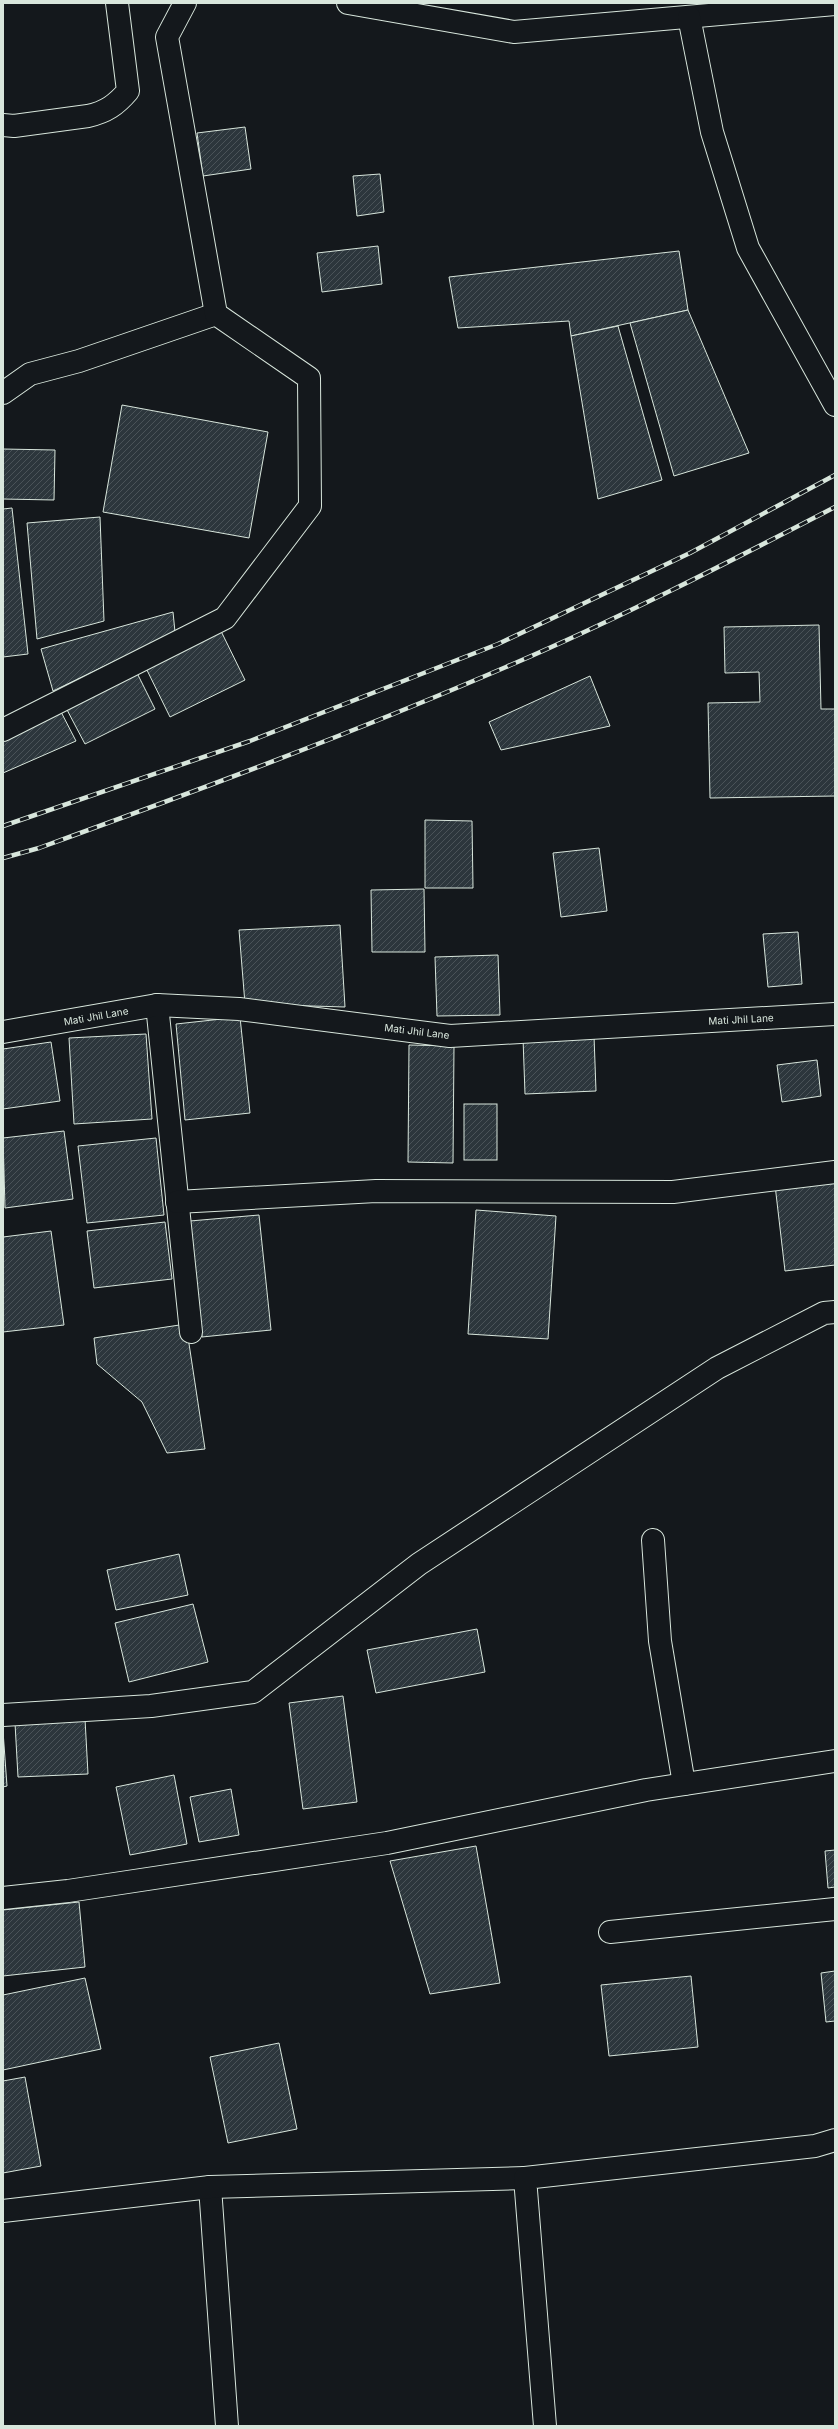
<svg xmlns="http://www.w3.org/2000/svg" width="838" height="2429" viewBox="0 0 838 2429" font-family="Inter,sans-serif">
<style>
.building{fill:url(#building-hatch);stroke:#d8e6dc}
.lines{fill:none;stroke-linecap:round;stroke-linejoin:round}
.minor-casing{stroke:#d8e6dc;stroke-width:24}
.minor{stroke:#14181c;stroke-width:22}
.rail-casing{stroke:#d8e6dc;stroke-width:4.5}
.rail{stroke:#14181c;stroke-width:3;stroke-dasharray:9;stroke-linecap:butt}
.labels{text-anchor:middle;stroke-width:3;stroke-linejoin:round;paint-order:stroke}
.street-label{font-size:10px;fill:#d8e6dc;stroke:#14181c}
</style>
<defs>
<pattern id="building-hatch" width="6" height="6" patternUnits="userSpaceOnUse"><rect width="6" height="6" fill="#2c363c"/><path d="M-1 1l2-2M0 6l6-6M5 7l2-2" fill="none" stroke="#4a5358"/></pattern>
</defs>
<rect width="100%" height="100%" fill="#14181c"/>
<g class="building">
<path d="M245 127 251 169 203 176 197 133Z"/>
<path d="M380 174 384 212 357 216 353 176Z"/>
<path d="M378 246 382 284 322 292 317 253Z"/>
<path d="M679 251 688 310 571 336 569 321 458 328 449 277Z"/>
<path d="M688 310 749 453 674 476 630 323Z"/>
<path d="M618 326 662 480 598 499 571 336Z"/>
<path d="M122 405 268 432 249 538 103 512Z"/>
<path d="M3 449 55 450 54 500 3 499Z"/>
<path d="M12 508 28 654 3 657V509Z"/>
<path d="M100 517 104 621 37 639 27 523Z"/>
<path d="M173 612 175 632 53 691 41 649Z"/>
<path d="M819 625 821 709H835V796L710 798 708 703 760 702 759 672 725 673 724 627Z"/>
<path d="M219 627 245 680 170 717 144 664Z"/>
<path d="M136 671 155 709 85 744 65 706Z"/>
<path d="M590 676 610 726 501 750 489 722Z"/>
<path d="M59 708 76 741 3 773V734Z"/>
<path d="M425 820 472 821 473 888H425Z"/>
<path d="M599 848 607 911 561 917 553 853Z"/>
<path d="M424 889 425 952H372L371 890Z"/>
<path d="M340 925 345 1007 245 1004 239 930Z"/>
<path d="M798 932 802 984 768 987 763 934Z"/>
<path d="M498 955 500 1015 437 1016 435 957Z"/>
<path d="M240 1017 250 1113 185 1120 176 1024Z"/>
<path d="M146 1034 152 1119 74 1124 69 1038Z"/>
<path d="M594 1036 596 1091 525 1094 523 1038Z"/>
<path d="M51 1042 60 1101 3 1109V1049Z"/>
<path d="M409 1045 454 1046 453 1163 408 1162Z"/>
<path d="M817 1060 821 1096 782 1102 777 1065Z"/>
<rect x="464" y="1104" width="33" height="56"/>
<path d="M64 1131 73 1199 5 1208 3 1138Z"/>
<path d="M156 1138 164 1215 87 1223 78 1146Z"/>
<path d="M835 1178V1265L785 1271 775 1185Z"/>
<path d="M476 1210 556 1216 548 1339 468 1334Z"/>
<path d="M259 1215 271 1330 202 1337 190 1221Z"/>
<path d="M165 1222 172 1279 94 1288 87 1231Z"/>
<path d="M51 1231 64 1325 3 1332V1237Z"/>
<path d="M186 1324 205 1449 167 1453 142 1402 97 1364 94 1338Z"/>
<path d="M179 1554 188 1595 116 1610 107 1570Z"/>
<path d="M193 1604 208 1662 129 1682 115 1623Z"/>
<path d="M477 1629 485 1672 376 1693 367 1650Z"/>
<path d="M343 1696 357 1802 303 1809 289 1703Z"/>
<path d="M85 1719 88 1774 18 1777 15 1723Z"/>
<path d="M3 1731 7 1786 3 1787Z"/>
<path d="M174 1775 187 1844 130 1855 116 1787Z"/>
<path d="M231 1789 239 1835 199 1842 190 1797Z"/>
<path d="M476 1846 500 1983 430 1994 390 1861Z"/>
<path d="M835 1850V1887L828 1888 825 1851Z"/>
<path d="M79 1902 85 1967 3 1976V1910Z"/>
<path d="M835 1971V2021L826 2022 821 1973Z"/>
<path d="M691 1976 698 2047 609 2056 601 1985Z"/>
<path d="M85 1978 101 2049 3 2070V1995Z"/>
<path d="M279 2043 297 2129 228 2143 210 2057Z"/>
<path d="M25 2077 41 2166 3 2173V2081Z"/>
</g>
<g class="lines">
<defs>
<g id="minor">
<path d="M348 3 514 32 835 4"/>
<path d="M689 17 712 132 748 248 835 405"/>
<path d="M3 125 14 126 88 116C106 112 116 105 128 91L117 3"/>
<path d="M3 393 30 374 79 361 216 314"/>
<path d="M3 730 225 618 310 506 309 378 216 314 167 37 185 3"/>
<path d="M157 1005 191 1332"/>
<path d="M3 1032 157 1005 239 1009 450 1036 835 1014"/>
<path d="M177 1202 376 1191 673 1192 835 1172"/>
<path d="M653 1540 660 1641 684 1784"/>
<path d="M3 1715 151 1706 253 1692 419 1564 717 1368 824 1313 835 1312"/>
<path d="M3 1898 68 1891 387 1843 646 1790 835 1761"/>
<path d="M610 1932 835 1909"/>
<path d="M210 2187 227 2426"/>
<path d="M3 2211 210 2187 525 2178"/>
<path d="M545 2426 525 2178 815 2146 835 2140"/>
</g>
</defs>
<use href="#minor" class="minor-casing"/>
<use href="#minor" class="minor"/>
<defs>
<g id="rail">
<path d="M3 826 250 741 498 644 690 553 835 475"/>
<path d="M3 858 39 848C196 791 353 733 506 667 618 619 727 563 835 507"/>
</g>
</defs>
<use href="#rail" class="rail-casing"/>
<use href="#rail" class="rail"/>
</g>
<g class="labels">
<g class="street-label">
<text transform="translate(96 1016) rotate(-10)" y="4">Mati Jhil Lane</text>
<text transform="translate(741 1019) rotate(-3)" y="4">Mati Jhil Lane</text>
<text transform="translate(417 1031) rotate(7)" y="4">Mati Jhil Lane</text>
</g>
</g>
<rect width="838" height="2429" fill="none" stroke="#d8e6dc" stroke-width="8"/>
</svg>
